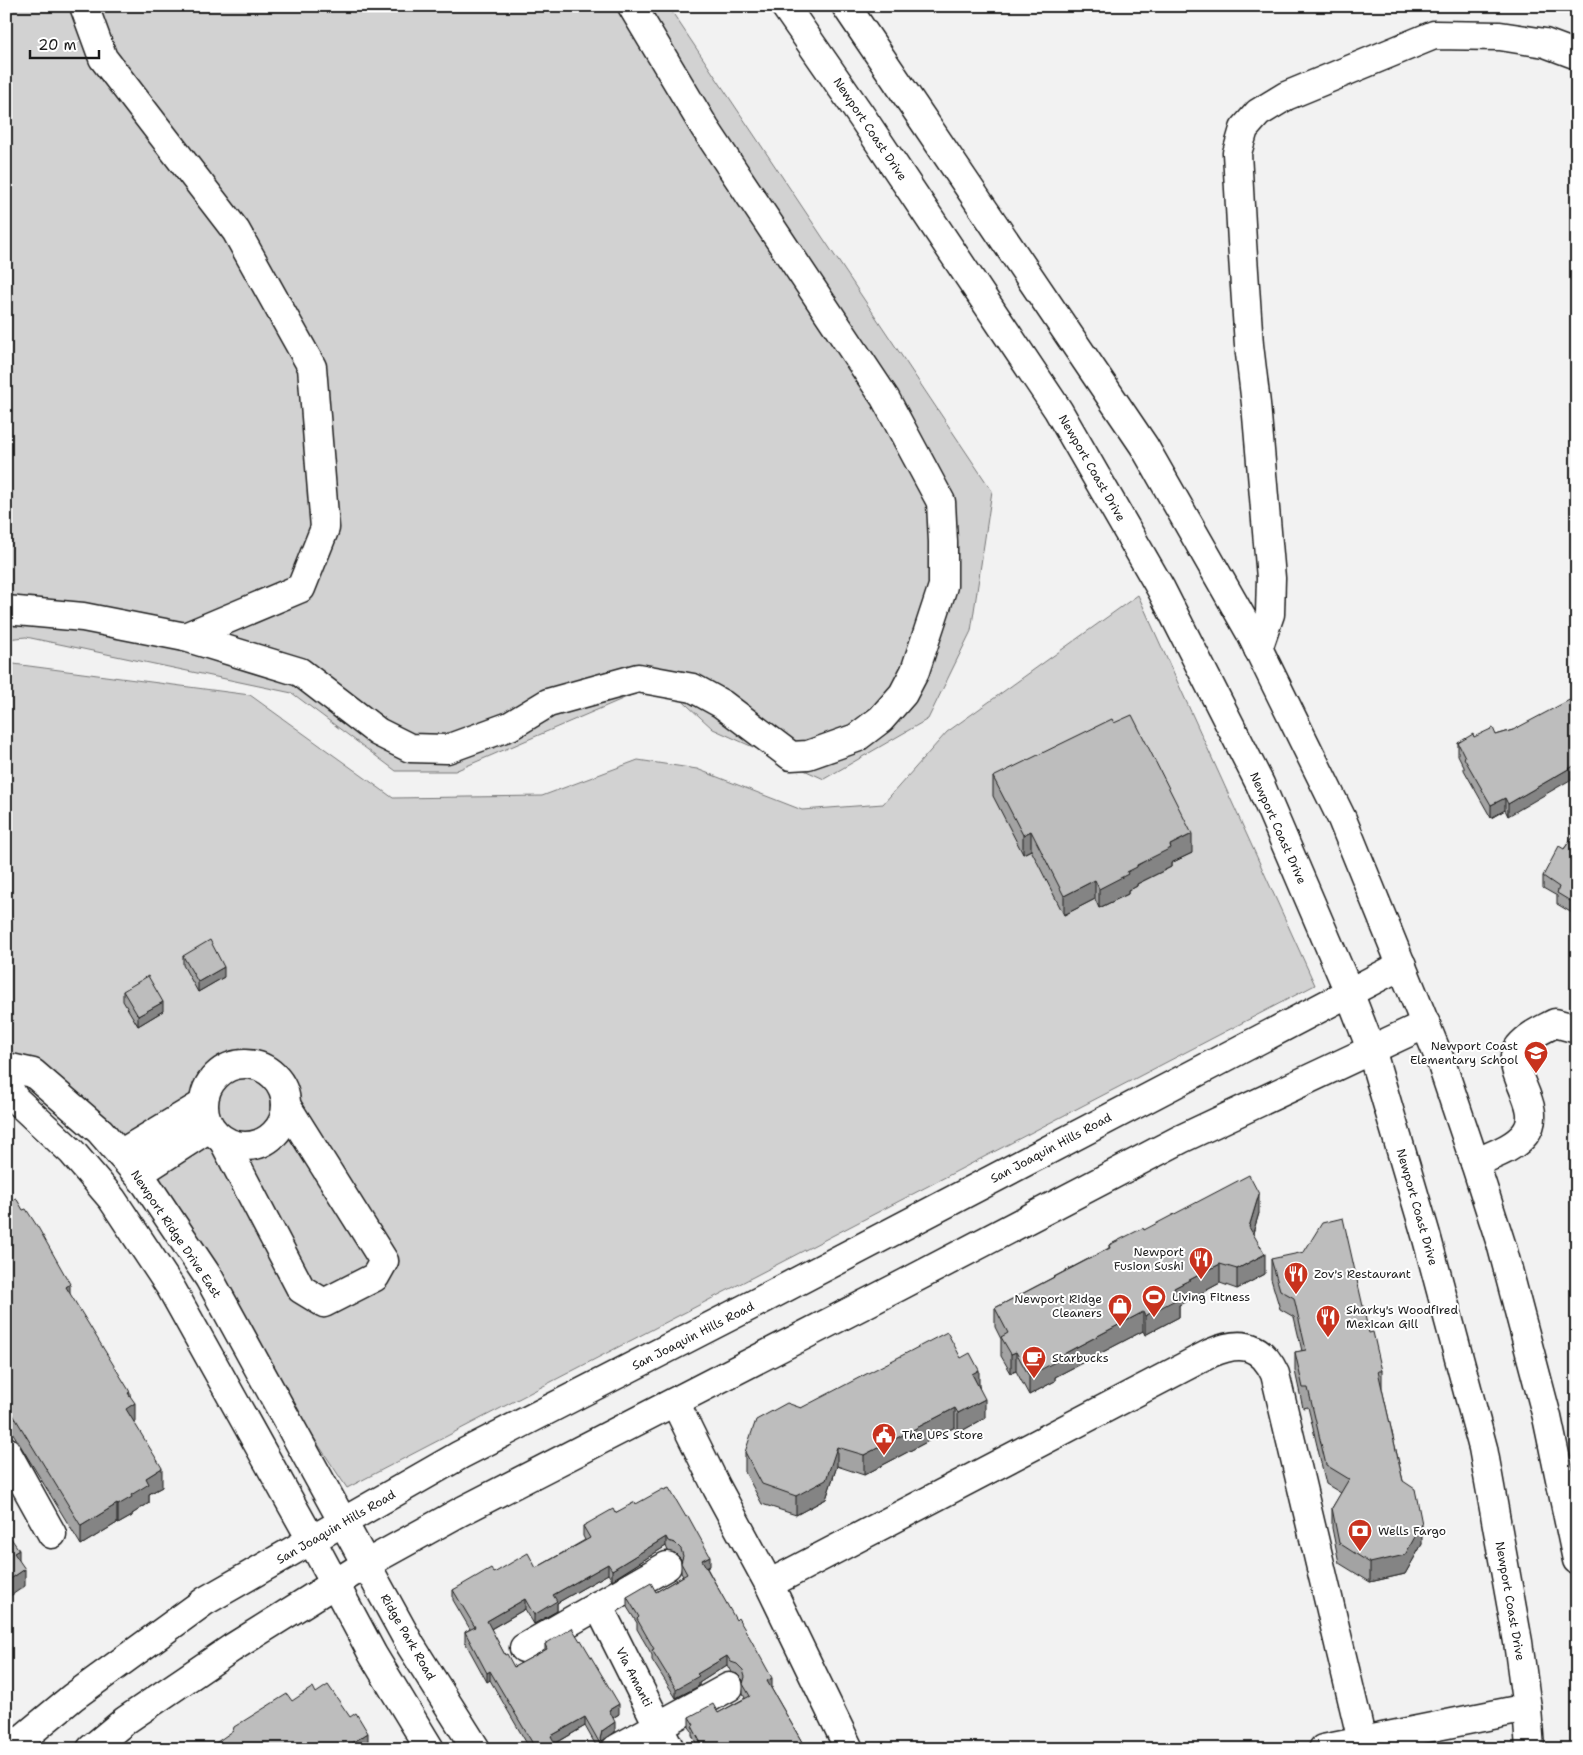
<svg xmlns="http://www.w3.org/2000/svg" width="1583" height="1755" viewBox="0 0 1583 1755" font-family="'Shantell Sans',sans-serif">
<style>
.green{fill:#d2d2d2;stroke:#777}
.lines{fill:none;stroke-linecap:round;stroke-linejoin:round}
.minor-casing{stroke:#1c1c1c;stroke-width:31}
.major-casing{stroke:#1c1c1c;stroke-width:31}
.minor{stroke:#fff;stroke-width:28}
.major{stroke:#fff;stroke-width:28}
.wall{fill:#a3a3a3;stroke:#1c1c1c}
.shaded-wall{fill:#848484;stroke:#1c1c1c}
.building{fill:#bdbdbd;stroke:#1c1c1c}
.labels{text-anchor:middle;stroke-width:4;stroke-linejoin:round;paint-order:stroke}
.street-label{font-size:12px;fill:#1c1c1c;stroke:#fff}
.poi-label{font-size:12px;fill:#1c1c1c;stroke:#fff;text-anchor:start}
</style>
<rect width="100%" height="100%" fill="#f2f2f2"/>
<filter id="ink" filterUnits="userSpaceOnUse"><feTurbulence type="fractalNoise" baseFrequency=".02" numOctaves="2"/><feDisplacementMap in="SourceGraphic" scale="10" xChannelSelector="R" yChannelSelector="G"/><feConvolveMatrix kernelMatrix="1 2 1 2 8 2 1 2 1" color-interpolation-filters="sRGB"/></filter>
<g filter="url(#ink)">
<g class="green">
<path d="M6 6H668L992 491 971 631 928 719 824 779 713 729 662 682 455 771H396L292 693 26 637 6 639Z"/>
<path d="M1138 595 1315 985 347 1488 121 1146 19 1058 6 1051V663L250 695 393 798 542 796 638 760 697 769 802 810 883 804 947 732Z"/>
</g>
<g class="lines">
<defs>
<g id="minor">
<path d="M84 6 103 58 236 231 312 367 325 528 301 588 185 637"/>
<path d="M6 610 83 617 185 637 300 672 378 732 410 748 447 749 510 726 548 703 638 678 693 688 722 704 791 756 808 755 856 738 881 719 903 694 915 671 943 586V542L941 502 885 398 705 128 632 6"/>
<path d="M1258 649 1270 614 1271 578 1256 404 1249 345 1242 242 1237 153 1244 129 1258 113 1286 96 1434 35 1500 36 1545 43 1577 55"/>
<circle cx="245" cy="1105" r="41"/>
<path d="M6 1067 33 1073 100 1131 146 1184 209 1278 411 1646 476 1749"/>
<path d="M6 1083 15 1099 72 1152 112 1199 171 1288 312 1541 373 1655 430 1749"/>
<path d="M224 1142 301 1289 324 1303 375 1277 384 1261 286 1105"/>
<path d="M120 1154 203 1104"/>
<path d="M1475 1163C1492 1155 1513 1149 1525 1134 1547 1106 1501 1070 1519 1047 1529 1035 1542 1030 1555 1023L1577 1029"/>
<path d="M138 1174 209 1128"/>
<path d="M675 1402 717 1488 769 1584 849 1749"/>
<path d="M6 1451 52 1534"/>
<path d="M769 1584 1211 1353C1241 1340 1261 1344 1275 1374L1362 1741"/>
<path d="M598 1605 670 1749"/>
<path d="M524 1648 667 1566"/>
<path d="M616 1749 729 1687"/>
<path d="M1323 1749 1527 1708"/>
</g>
<g id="major">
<path d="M785 6 862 117 1058 410 1161 589 1260 784 1349 992 1371 1049 1426 1235 1483 1448 1518 1642 1527 1708 1530 1749"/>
<path d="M846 6 1144 446 1250 632 1342 819 1442 1065 1475 1163 1502 1247 1547 1417 1577 1560"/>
<path d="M10 1749 73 1697 205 1601 460 1455 754 1304 1402 965"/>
<path d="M91 1749 126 1720 232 1648 366 1564 460 1512 898 1287 1181 1139 1426 1024"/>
</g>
</defs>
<use href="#minor" class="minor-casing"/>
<use href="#major" class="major-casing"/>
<use href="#minor" class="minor"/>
<use href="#major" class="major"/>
</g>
<g class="wall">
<path d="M1513 730 1508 816 1505 810 1491 818 1464 770V767L1458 755V743L1474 737 1496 735Z"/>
<path d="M993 777 1192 853 1171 863V867L1137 884V886L1128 891V894L1099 908 1095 899 1064 915 1031 850 1023 854 993 796Z"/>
<path d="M1577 830V916L1557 904V896L1543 888V876L1564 849Z"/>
<path d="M183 956 224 977 198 992 183 965Z"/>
<path d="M123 991 163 1011 138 1026 123 1001Z"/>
<path d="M6 1198 70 1295 130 1395 134 1422 162 1487 149 1494V1503L132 1514V1516L118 1524 117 1523 81 1545 6 1422Z"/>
<path d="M1259 1213 1253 1233 1265 1274 1237 1289 1220 1283 1179 1305V1317L1145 1335 1143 1331 1055 1377V1381L1029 1395 1016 1371 1011 1373 1001 1356V1339L995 1327V1308L1109 1248V1245L1144 1230Z"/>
<path d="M1271 1259 1369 1333 1382 1371V1389L1403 1481 1422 1544 1405 1574 1370 1582 1339 1563 1332 1528V1508L1341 1493 1326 1484 1308 1407 1303 1408 1295 1371V1352L1302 1351 1294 1317 1280 1309 1271 1279Z"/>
<path d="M961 1358 979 1386 985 1418 958 1433 955 1427 864 1475 837 1466 826 1499 796 1515 762 1504 745 1472V1452L801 1408Z"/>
<path d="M636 1504 710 1566 707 1568 772 1688H771L806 1749H699L692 1735V1731L689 1727V1717L718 1713 745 1698 743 1694V1680L737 1674 731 1672 727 1665 699 1683V1686L676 1698 652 1660V1655L637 1629V1623L627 1607V1597L656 1592 683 1576 681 1573V1559L675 1553 668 1551 666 1546 612 1580 608 1574 557 1603V1611L534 1624 525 1609 491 1629 505 1655 514 1667 545 1650V1644L619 1714 613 1718 615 1732 602 1741V1744L603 1747 604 1749H598L585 1726 555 1744 558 1749H530L490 1680 487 1682 465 1642V1632L470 1629 453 1600V1590L494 1573 536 1568 585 1540 583 1536V1526Z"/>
</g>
<g class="shaded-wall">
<path d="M1577 764V776L1508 816V804Z"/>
<path d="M1505 798V810L1491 818V805Z"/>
<path d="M1031 831V850L1023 854V835Z"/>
<path d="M1192 834V853L1171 863V867L1137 884V886L1128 891V894L1099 908V889L1127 872 1170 845Z"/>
<path d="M1095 880V899L1064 915V896Z"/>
<path d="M224 967V977L198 992V982Z"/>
<path d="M163 1002V1011L138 1026V1016Z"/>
<path d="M1259 1194V1213L1249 1246V1227Z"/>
<path d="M1265 1254V1274L1237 1289V1269Z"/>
<path d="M1220 1264V1283L1179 1305V1317L1145 1335V1316L1174 1288Z"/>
<path d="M70 1284V1303L66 1287Z"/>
<path d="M1143 1312V1331L1055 1377V1381L1029 1395V1376L1054 1359Z"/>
<path d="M1016 1352V1371L1011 1373V1354Z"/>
<path d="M979 1370V1389L972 1374Z"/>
<path d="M130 1392V1406L135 1403V1422L126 1428V1409L128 1393Z"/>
<path d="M985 1399V1418L958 1433V1413Z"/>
<path d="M955 1408V1427L864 1475V1455Z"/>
<path d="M837 1447V1466L826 1499 796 1515V1496Z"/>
<path d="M162 1468V1487L149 1494V1503L132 1514V1516L118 1524V1505L131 1495 146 1478Z"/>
<path d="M117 1504V1523L81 1545V1526Z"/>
<path d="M1422 1524V1544L1405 1574 1370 1582V1563Z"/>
<path d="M666 1537V1546L612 1580V1570Z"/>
<path d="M19 1550V1567L14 1553Z"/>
<path d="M710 1556V1566L702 1570V1560Z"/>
<path d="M608 1564V1574L557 1603V1611L534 1624V1615L553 1595Z"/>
<path d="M25 1569V1586L6 1599V1582Z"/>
<path d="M525 1599V1609L487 1631V1621Z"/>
<path d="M727 1656V1665L699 1683V1686L676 1698V1689L697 1674Z"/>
<path d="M490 1671V1680L487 1682V1673Z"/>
<path d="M772 1678V1688L767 1691V1681Z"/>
<path d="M619 1704V1714L609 1720V1710Z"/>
<path d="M585 1717V1726L551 1746V1736Z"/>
<path d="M615 1722V1732L602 1741 601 1745 600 1739 602 1731Z"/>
<path d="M368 1733V1745L363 1749H346V1747Z"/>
<path d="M344 1744V1749H336Z"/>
</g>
<g class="building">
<path d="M1577 696V764L1508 804 1505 798 1491 805 1464 758 1465 757 1458 743 1473 734 1474 737 1493 728 1496 735 1513 730Z"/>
<path d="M1132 715 1192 834 1170 845 1171 848 1137 865V867L1127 872 1128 874 1099 889 1095 880 1064 896 1031 831 1023 835 993 777 1112 719 1114 723Z"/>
<path d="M1577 831V905L1557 893 1559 887 1543 876 1559 846 1564 849Z"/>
<path d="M210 940 224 967 198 982 183 956Z"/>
<path d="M148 976 163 1002 138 1016 123 991Z"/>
<path d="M1249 1175 1259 1194 1249 1227 1265 1254 1237 1269 1220 1264 1174 1288 1179 1298 1145 1316 1143 1312 1054 1359 1055 1362 1029 1376 1016 1352 1011 1354 1001 1337 1008 1333 995 1308 1110 1248 1109 1245 1143 1228 1144 1230Z"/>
<path d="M6 1198 9 1202 16 1198 23 1210 26 1209 39 1229 70 1284 66 1287 130 1392 128 1393 135 1403 126 1409 162 1468 146 1478 149 1484 131 1495 132 1497 118 1505 117 1504 81 1526 6 1403Z"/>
<path d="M1343 1218 1369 1333 1373 1332 1382 1371H1378L1403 1481 1415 1489 1422 1524 1405 1555 1370 1563 1339 1543 1332 1508 1349 1479 1326 1465 1308 1388H1303L1295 1352 1306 1350 1294 1298 1280 1290 1271 1259 1304 1252 1322 1223Z"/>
<path d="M947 1332 961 1358 970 1353 979 1370 972 1374 985 1399 958 1413 955 1408 864 1455 837 1447 826 1480 796 1496 762 1484 745 1452 756 1420 787 1403 801 1408Z"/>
<path d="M669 1488 686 1517 688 1516 710 1556 702 1560 736 1620 738 1618 750 1638 772 1678 767 1681 806 1749H704L692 1726 694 1725 689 1717 713 1704 718 1713 750 1696 743 1684 745 1677 743 1670 737 1664 731 1662 727 1656 697 1674 699 1676 676 1689 652 1650 654 1649 637 1619 639 1617 627 1597 651 1583 656 1592 687 1574 681 1563 683 1556 681 1549 675 1543 668 1541 666 1537 612 1570 608 1564 553 1595 557 1601 534 1615 525 1599 487 1621 505 1655 507 1654 514 1667 547 1649 545 1644 572 1628 580 1641 581 1640 619 1704 609 1710 615 1722 602 1731 600 1739 603 1747 604 1749H603L585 1717 551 1736 558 1749H536L490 1671 487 1673 465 1632 475 1627 453 1590 491 1568 494 1573 528 1553 536 1568 590 1538 583 1526 613 1509 615 1513 635 1502 636 1504 663 1489 664 1490Z"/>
<path d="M6 1531 19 1550 14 1553 25 1569 6 1582Z"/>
<path d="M328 1685 350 1717 356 1713 368 1733 346 1747 344 1744 336 1749H207L233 1731 234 1727 287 1694 292 1701 313 1687 316 1693Z"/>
<path d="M637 1746 638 1749H631Z"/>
</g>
</g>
<defs>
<symbol id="school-pin" viewBox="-11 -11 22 30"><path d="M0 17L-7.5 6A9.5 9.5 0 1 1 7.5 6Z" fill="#c8321e" stroke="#fff"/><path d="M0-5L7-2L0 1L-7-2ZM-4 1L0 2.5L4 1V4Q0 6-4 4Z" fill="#fff"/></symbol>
<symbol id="restaurant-pin" viewBox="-11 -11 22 30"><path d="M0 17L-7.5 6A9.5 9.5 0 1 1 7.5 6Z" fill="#c8321e" stroke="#fff"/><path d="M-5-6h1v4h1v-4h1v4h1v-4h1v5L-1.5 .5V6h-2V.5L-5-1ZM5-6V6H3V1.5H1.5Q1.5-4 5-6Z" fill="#fff"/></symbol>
<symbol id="stadium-pin" viewBox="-11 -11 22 30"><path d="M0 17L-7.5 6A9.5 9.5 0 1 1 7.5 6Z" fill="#c8321e" stroke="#fff"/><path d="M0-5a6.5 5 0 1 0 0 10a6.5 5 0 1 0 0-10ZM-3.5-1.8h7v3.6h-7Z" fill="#fff"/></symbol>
<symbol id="shop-pin" viewBox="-11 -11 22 30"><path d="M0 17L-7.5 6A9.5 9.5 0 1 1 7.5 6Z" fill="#c8321e" stroke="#fff"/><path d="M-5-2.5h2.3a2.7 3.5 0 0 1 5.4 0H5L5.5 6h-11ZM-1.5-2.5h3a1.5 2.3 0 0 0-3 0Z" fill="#fff"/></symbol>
<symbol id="cafe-pin" viewBox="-11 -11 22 30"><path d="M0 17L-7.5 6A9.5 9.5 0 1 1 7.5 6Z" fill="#c8321e" stroke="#fff"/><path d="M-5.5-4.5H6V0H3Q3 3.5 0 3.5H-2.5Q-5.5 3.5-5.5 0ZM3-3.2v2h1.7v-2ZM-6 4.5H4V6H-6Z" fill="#fff"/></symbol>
<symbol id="civic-pin" viewBox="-11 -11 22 30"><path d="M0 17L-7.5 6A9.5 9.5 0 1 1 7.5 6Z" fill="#c8321e" stroke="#fff"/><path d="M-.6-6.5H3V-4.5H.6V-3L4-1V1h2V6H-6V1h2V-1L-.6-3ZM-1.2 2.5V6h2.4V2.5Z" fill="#fff"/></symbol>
<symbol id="bank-pin" viewBox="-11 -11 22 30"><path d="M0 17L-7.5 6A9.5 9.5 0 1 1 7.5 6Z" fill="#c8321e" stroke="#fff"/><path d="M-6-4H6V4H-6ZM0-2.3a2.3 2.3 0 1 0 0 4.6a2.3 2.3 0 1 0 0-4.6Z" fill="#fff"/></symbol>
</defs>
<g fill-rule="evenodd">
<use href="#school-pin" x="1522" y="1039" width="28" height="38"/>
<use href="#restaurant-pin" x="1187" y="1245" width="28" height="38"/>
<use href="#restaurant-pin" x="1282" y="1260" width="28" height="38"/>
<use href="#stadium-pin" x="1140" y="1283" width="28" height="38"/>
<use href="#shop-pin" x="1106" y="1292" width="28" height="38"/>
<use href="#restaurant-pin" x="1314" y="1303" width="28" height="38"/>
<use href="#cafe-pin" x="1020" y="1344" width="28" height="38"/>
<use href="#civic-pin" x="870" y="1421" width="28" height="38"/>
<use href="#bank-pin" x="1346" y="1517" width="28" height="38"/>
</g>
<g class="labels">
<g class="street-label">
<text transform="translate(870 129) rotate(56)" y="4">Newport Coast Drive</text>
<text transform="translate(1092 468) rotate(60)" y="4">Newport Coast Drive</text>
<text transform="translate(1278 828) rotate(66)" y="4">Newport Coast Drive</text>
<text transform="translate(1051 1148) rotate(-28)" y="4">San Joaquin Hills Road</text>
<text transform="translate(1417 1207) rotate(74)" y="4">Newport Coast Drive</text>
<text transform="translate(176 1234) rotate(56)" y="4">Newport Ridge Drive East</text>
<text transform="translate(693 1336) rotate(-27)" y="4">San Joaquin Hills Road</text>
<text transform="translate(336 1527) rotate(-30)" y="4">San Joaquin Hills Road</text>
<text transform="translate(1510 1601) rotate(80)" y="4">Newport Coast Drive</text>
<text transform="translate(408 1637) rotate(60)" y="4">Ridge Park Road</text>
<text transform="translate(634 1677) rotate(63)" y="4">Via Amanti</text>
</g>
<g class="poi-label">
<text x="1518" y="1050" text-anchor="end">Newport Coast<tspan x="1518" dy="14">Elementary School</tspan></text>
<text x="1184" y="1256" text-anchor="end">Newport<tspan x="1184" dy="14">Fusion Sushi</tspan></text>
<text x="1314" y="1278">Zov's Restaurant</text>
<text x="1172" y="1301">Living Fitness</text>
<text x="1102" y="1303" text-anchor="end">Newport Ridge<tspan x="1102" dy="14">Cleaners</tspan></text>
<text x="1346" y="1314">Sharky's Woodfired<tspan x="1346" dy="14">Mexican Gill</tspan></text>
<text x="1052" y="1362">Starbucks</text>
<text x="902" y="1439">The UPS Store</text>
<text x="1378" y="1535">Wells Fargo</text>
</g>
</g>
<rect width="1583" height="1755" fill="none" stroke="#fff" stroke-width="25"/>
<rect x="12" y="12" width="1558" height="1730" fill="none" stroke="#1c1c1c" stroke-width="2" filter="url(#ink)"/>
<path d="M30 50v8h69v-8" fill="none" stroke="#1c1c1c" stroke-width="2.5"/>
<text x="38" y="50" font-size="15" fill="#1c1c1c" stroke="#ffffff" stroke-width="4" paint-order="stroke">20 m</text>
</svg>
